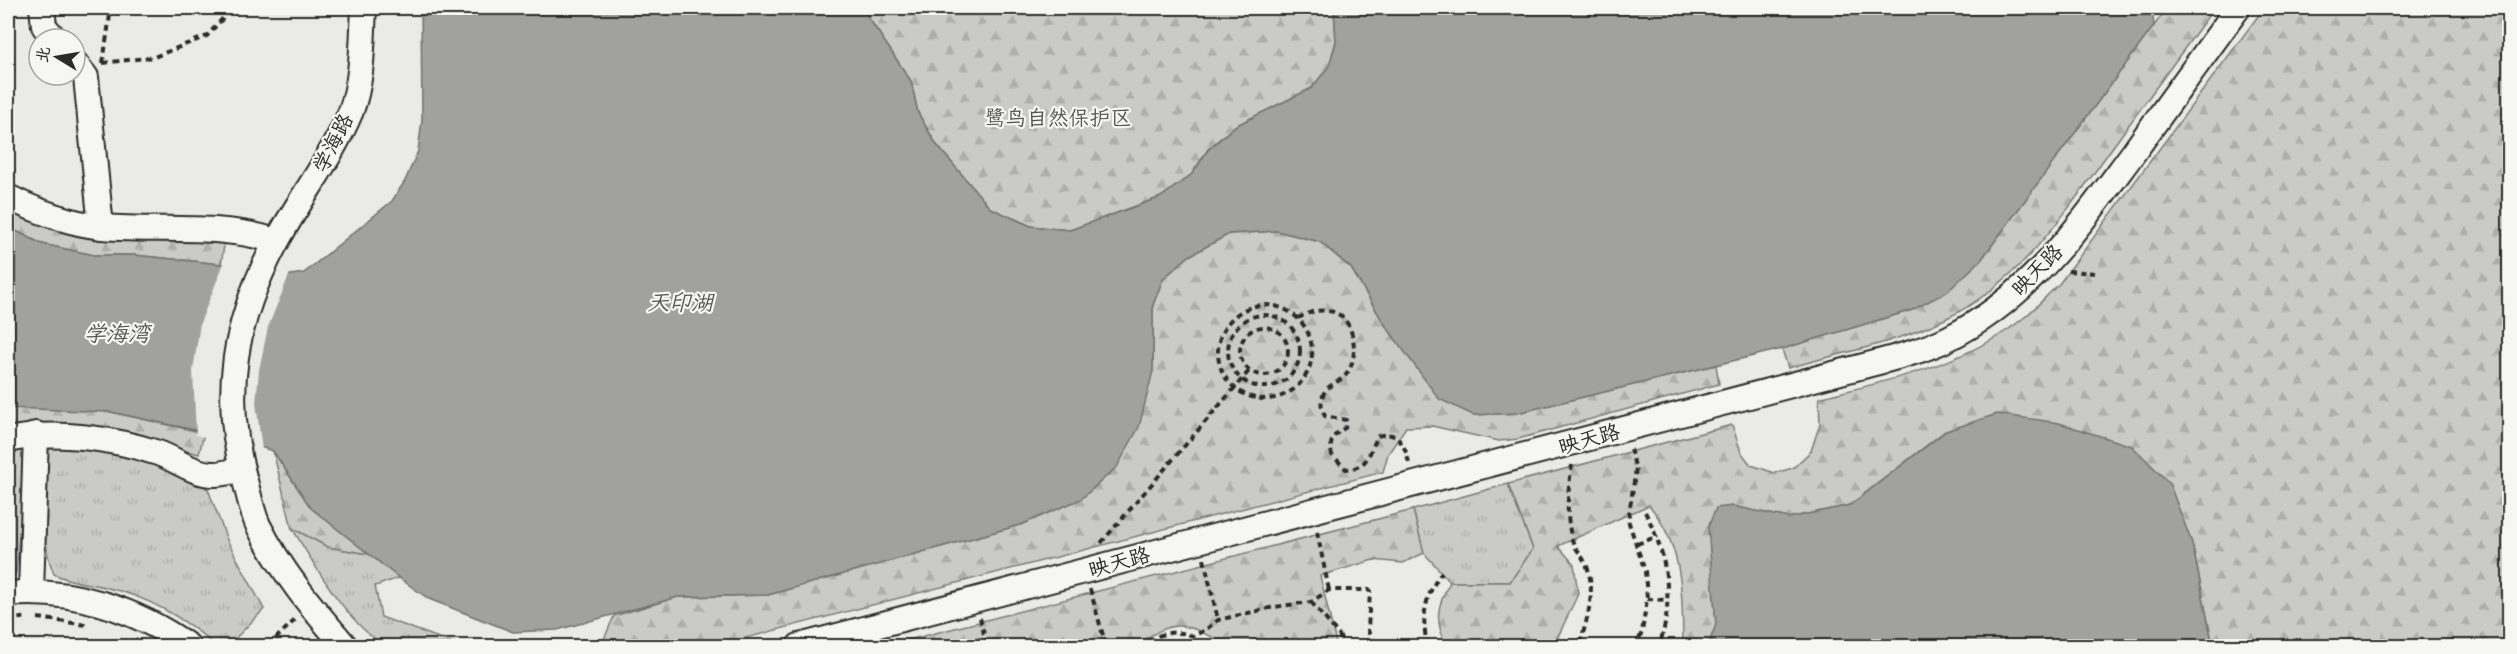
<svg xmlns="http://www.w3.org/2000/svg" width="2517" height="654" viewBox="0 0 2517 654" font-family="'Indie Flower','LXGW WenKai TC',sans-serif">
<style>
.grass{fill:url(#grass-tufts);stroke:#7a7a79;stroke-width:1.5}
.forest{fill:url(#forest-firs);stroke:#7a7a79;stroke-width:1.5}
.water{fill:#a1a19e;stroke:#727270;stroke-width:1.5}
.pier{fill:#eaeae6}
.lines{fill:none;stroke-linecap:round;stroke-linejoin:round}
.minor-casing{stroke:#2b2b2b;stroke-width:28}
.path{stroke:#2b2b2b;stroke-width:4;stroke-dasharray:6 4.5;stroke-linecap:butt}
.minor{stroke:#f6f6f2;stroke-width:24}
.labels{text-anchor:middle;stroke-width:4.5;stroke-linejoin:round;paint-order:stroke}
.park-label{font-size:21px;fill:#535352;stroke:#f6f6f2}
.street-label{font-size:21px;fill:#2b2b2b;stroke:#f6f6f2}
.water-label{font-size:22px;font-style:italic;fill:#545453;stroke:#f6f6f2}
</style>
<defs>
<pattern id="grass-tufts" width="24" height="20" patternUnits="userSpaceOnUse" patternTransform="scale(1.5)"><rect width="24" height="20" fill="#cacac7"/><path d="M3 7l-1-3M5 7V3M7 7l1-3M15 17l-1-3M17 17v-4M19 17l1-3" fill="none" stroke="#aeaeab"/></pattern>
<pattern id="forest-firs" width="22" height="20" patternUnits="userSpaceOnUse" patternTransform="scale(1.5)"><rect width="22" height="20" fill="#cacac7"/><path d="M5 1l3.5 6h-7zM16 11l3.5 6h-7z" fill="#aeaeab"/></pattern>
</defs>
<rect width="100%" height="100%" fill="#eaeae6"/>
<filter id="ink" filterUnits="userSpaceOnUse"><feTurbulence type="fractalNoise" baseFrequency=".0167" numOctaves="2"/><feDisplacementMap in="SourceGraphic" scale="12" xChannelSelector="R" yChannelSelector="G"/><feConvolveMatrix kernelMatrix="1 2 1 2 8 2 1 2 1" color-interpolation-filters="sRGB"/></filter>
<g filter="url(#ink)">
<g class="grass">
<path d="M49 440 111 445 191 478 208 489 227 540 264 609 228 646H216C185 619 149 597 108 588 89 583 72 583 54 574 38 535 41 481 49 440Z"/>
<path d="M8 445 24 447 26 456 16 571 13 578H8Z"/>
<path d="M1508 484 1533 549 1510 582H1450L1424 553 1413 510Z"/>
<path d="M292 528 328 547 369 554 399 578 375 586 381 617 461 646C446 646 398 650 387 646 351 630 312 561 292 528Z"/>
</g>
<g class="forest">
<path d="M862 8H1334L1336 41 1329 66 1312 88 1235 126 1208 149 1192 174 1161 197 1070 230 1031 226 990 208 936 144 918 113 911 81Z"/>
<path d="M2167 8H2214C2180 54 2146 101 2112 148 2065 213 2020 283 1945 319 1897 343 1840 353 1788 368L1782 349 1912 310 1981 260Z"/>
<path d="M2264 8H2509V646H2213L2192 543 1945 431 1850 505 1789 518 1732 506 1714 579 1716 625 1708 646H1681L1683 641C1682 590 1683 546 1649 505L1558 546 1574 564 1578 594 1556 641 1551 646H1446C1435 620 1436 607 1450 582H1510L1533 549 1508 484 1732 425 1741 452 1751 465 1775 473 1793 468 1811 451 1820 424 1819 398C1890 380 1969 364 2026 316 2038 306 2048 294 2059 284Z"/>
<path d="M8 202 225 240 221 264 134 255H94L42 244 8 227Z"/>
<path d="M1277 231 1320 242 1351 268 1385 325 1473 415 1517 413 1716 365 1719 384 1518 439 1499 441 1432 426 1406 427 1388 454 1383 472 715 646H585H601L614 616 678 597 768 595 1023 524 1153 371V305L1163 279 1189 256 1229 234Z"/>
<path d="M17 407 111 412 204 433 199 454 124 435 8 432V408Z"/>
<path d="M273 451 311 508 369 554 328 547 292 528Z"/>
<path d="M1413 510 1424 553 1403 563 1373 560 1320 576 1336 643C1320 653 1303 642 1286 640 1265 637 1241 645 1221 640 1205 636 1194 625 1177 626 1159 627 1150 639 1134 643 1123 646 1110 640 1098 646H885Z"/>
</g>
<g class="water">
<path d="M421 8H862L911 81 918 113 936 144 990 208 1031 226 1070 230 1161 197 1192 174 1208 150 1235 126 1312 88 1329 66 1336 42 1334 8H2152L2154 26 1981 260 1947 292 1912 310 1782 349 1517 413 1473 415 1439 399 1385 325 1351 268 1320 242 1277 231 1229 234 1189 256 1163 279 1153 305V371L1139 427 1117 467 1081 499 1023 524 768 595 678 597 557 630 513 632 429 599 399 578 311 508 273 451 227 437 111 412 8 408V227L42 244 94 255H134L221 264 284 276 304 273 392 201 405 181 418 151 422 120Z"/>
<path d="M1997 414 2059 423 2132 446 2169 483 2192 543 2213 646H1708L1716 625 1708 527 1716 508 1732 506 1789 518 1850 505 1946 431Z"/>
</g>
<path class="pier" d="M224 263 290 273 268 327 259 370 256 403 262 450 196 435 193 371 200 323Z"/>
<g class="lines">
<defs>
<g id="minor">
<path d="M42 8 44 26 55 39"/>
<path d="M75 63 86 77 101 227"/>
<path d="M8 197C36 211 72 224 103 227 162 232 220 223 276 241"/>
<path d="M8 440C55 430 112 438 158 453 176 459 195 475 215 474 223 474 233 471 242 469"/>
<path d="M31 592 36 434"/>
<path d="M8 594C72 588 136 609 188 646"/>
<path d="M345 646C312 608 281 571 258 525 252 512 249 495 245 481 221 395 234 319 277 241 301 197 332 157 351 111 363 78 362 42 364 8"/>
<path d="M799 646 1871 364C1898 357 1925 350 1949 338 2031 297 2081 223 2134 152 2168 104 2203 56 2238 8"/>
</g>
</defs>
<use href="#minor" class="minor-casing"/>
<g class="path">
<path d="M103 63 154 57 207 36 232 8"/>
<path d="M103 63 111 8"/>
<path d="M2068 271 2096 273"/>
<circle cx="1265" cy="352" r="47"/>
<circle cx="1264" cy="351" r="36"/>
<path d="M1298 318C1308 313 1317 309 1329 311 1354 314 1360 354 1348 372 1342 382 1329 383 1324 393 1320 401 1321 408 1325 416L1346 420 1345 428C1332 435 1329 442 1332 455L1346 469C1369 469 1369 451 1378 436 1399 429 1405 447 1409 463"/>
<circle cx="1264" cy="351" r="24"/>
<path d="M1630 449 1636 469 1628 520 1645 571 1647 599 1642 632 1636 646"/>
<path d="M1572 465C1568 489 1565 515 1572 539 1574 548 1582 555 1586 564 1597 590 1587 621 1579 646"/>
<path d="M1645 512C1667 553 1675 601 1659 646"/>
<path d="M1317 532 1329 590"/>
<path d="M1101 543 1249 371"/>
<path d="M1637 544 1658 536"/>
<path d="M1204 559 1218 620"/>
<path d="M1090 589 1106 646"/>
<path d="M1647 599 1668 600"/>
<path d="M1311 602 1339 635 1344 646"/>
<path d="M38 618 87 625"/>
<path d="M980 618 987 646"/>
<path d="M8 620 27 617"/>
<path d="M268 646 296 619"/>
<path d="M955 646 985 638"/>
<path d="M1107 646H1113"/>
<path d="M1139 646C1157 635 1172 628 1193 636L1204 631 1218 620 1274 607 1311 602 1329 590H1370L1368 630 1373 646"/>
<path d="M1428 646C1420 619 1425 595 1442 572"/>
</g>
<use href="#minor" class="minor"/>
</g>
</g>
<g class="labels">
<g class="park-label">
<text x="1058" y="125">鹭鸟自然保护区</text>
</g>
<g class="street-label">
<text transform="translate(333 143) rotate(-63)" y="7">学海路</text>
<text transform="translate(2037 270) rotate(-45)" y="7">映天路</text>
<text transform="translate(1589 439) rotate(-15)" y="7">映天路</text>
<text transform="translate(1119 562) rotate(-15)" y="7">映天路</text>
</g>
<g class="water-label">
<text x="680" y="310">天印湖</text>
<text x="117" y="341">学海湾</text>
</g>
</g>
<rect width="2517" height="654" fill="none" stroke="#f6f6f2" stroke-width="30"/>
<rect x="15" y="15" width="2487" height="624" fill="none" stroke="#2b2b2b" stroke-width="2" filter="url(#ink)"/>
<g transform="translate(57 57) rotate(281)"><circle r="28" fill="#f6f6f2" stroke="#a5a5a2" stroke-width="1.5"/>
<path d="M0-4.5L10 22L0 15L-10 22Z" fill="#2b2b2b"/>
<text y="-9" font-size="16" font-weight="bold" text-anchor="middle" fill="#2b2b2b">北</text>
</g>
</svg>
